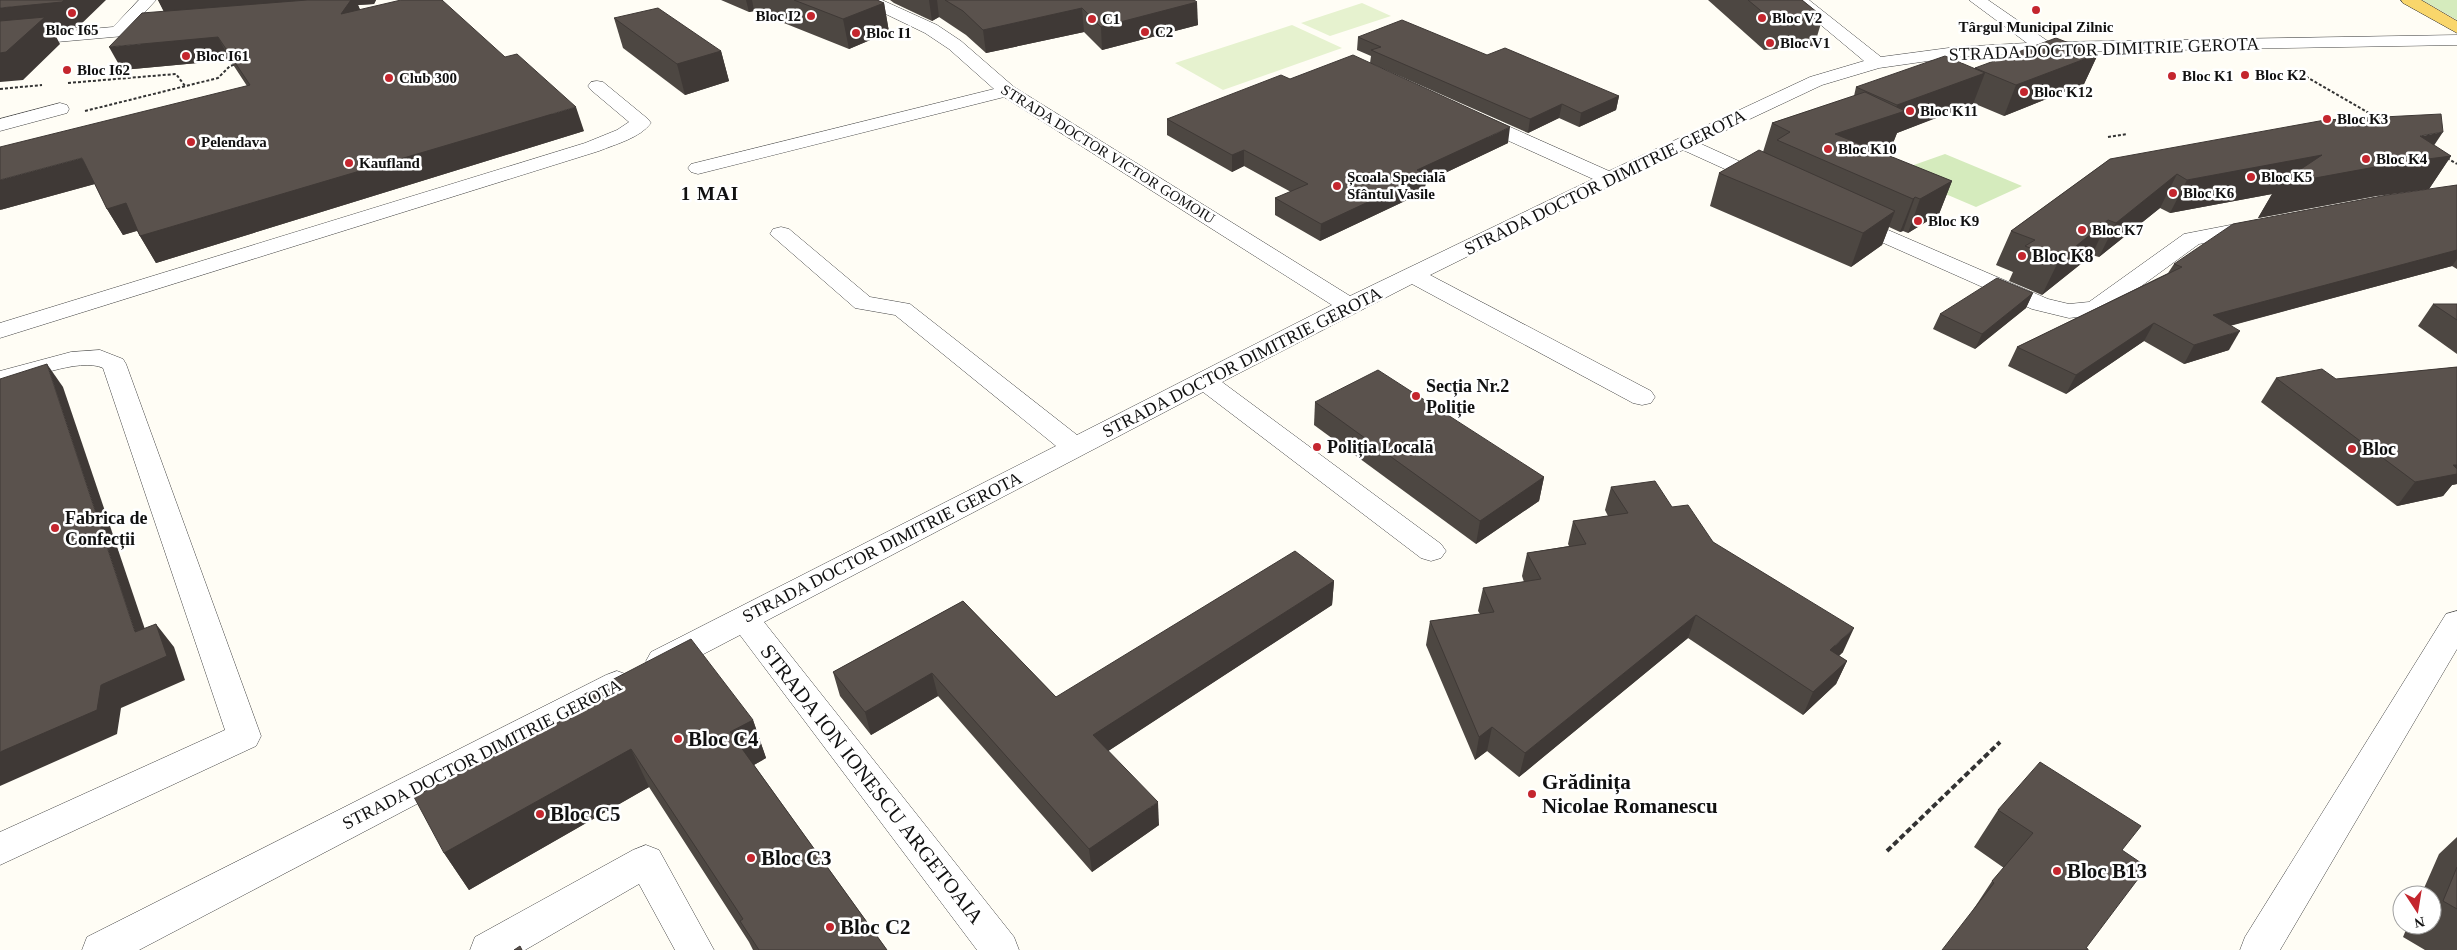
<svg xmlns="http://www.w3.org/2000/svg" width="2457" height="950" viewBox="0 0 2457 950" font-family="Georgia,serif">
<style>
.green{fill:#d5ebbd}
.pitch{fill:#e6f2cf}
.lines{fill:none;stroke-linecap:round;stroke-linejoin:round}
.minor-casing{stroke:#444;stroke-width:1}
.major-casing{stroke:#222;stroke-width:1}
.path-far1{stroke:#333;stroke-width:2;stroke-dasharray:3 2;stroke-linecap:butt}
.path{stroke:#333;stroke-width:4;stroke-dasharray:6 3;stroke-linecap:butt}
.minor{fill:#fff;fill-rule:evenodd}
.major{fill:#f9d66b;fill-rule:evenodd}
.wall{fill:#4d4742}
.shaded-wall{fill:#3f3936}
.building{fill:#5a524d;stroke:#3f3936}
.poi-dot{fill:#c4262e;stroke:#fff;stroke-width:2}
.labels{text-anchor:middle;stroke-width:5;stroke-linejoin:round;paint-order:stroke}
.far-poi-label{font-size:15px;font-weight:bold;fill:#111;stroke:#fff;text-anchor:start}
.far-street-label{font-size:15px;fill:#111;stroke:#fff}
.street-label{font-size:18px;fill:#111;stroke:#fff}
.poi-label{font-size:18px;font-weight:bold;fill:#111;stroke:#fff;text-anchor:start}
.far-district-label{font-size:19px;font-weight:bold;letter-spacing:1px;fill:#111;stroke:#fff}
.near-poi-label{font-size:21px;font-weight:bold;fill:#111;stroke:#fff;text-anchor:start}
.near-street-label{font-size:21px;fill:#111;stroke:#fff}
</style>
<rect width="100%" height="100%" fill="#fffdf5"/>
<g class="green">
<path d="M2422 0H2457V20Z"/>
<path d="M1945 154 2022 186 1976 207 1894 172Z"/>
</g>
<g class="pitch">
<path d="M1362 3 1391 16 1330 36 1301 23Z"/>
<path d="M1292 25 1342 48 1223 90 1175 63Z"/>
</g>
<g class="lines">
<defs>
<g id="minor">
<path d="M139 0H156L133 25 169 24 171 28 169 32 0 47V37L113 27Z"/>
<path d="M861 0H882L937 25 961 41 1014 87 1350 296 1593 179 1467 122 1464 118 1467 114H1481L1609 171 1810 77 1864 61 1791 0H1809L1881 57 1956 47 2027 43 1969 0H1988L2049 42 2457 35V45L2057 52 1956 57 1879 68 1822 85 1699 143 1774 177 1777 181 1774 185 1767 187 1760 185 1683 150 1430 275 1651 391 1655 397 1651 403 1642 405 1633 403 1412 284 1222 382 1441 544 1446 551 1441 558 1431 561 1421 558 1203 392 764 622 1014 937 1019 950H977L740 635 673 670 662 673 651 670 646 661 651 652 1056 446 895 315 855 308 770 234 773 229 781 227 789 229 870 297 910 304 1077 435 1332 305 1004 97 698 174 691 172 688 168 691 164 994 89 949 49 925 33 863 3Z"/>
<path d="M597 81 603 82 648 119 651 123C640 138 616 144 599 151L0 338V323L585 143 617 130 629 122 591 90 588 86 591 82Z"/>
<path d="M60 103 67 105 69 109 67 113 0 131V119Z"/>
<path d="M1851 214 2048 299 2069 304 2089 302 2184 234 2256 220 2264 221 2267 226 2264 231 2199 244 2103 314 2069 318 2032 309 1843 225 1840 220 1843 215Z"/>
<path d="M100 350 123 359 126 364 261 736 256 746 0 865V832L225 730 103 368C80 357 25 380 0 387V371L71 352Z"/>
<path d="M2457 611V649L2280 950H2240L2245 937 2446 614Z"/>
<path d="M617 671 628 675 633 684 628 693 139 950H82L87 937 606 675Z"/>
<path d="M646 845 659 850 714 950H675L639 884 525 950H470L475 937 633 850Z"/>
</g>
<path id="major" d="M2401 0H2421L2457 21V33L2403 3Z"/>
</defs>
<use href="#minor" class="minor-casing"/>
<use href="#major" class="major-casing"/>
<g class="path-far1">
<path d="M2293 69 2379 119"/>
<path d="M68 83 176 74 185 86"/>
<path d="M0 89 42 85"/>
<path d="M85 111 218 78 230 66 237 64"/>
<path d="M2108 137 2127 134"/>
<path d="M2447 158 2457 164"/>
</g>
<path class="path" d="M1887 851 2000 742"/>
<use href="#minor" class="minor"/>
<use href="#major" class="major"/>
</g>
<g class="wall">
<path d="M158 0H376L374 4 358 5 360 10 584 131 156 263 137 231 123 235 107 209 95 184 0 210 247 86 230 60 122 70 164 12Z"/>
<path d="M721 0H877L884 3 889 32 849 49 754 11 749 12Z"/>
<path d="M890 0H1194L1198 25 1102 50 1084 32 986 53 966 35 939 17 932 21 894 3Z"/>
<path d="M1708 0H1802L1823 17 1814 46 1764 50Z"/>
<path d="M614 18 721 51 729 81 685 95 623 48Z"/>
<path d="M1358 37 1487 55 1619 96 1616 110 1579 127 1559 118 1528 133 1370 63 1371 56 1357 50Z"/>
<path d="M2098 54 2084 84 2004 116 1973 103 1897 133 1893 143 1873 150 1952 181 1939 214 1908 233 1903 231 1900 232 1889 227 1882 245 1851 267 1710 206 1719 173 1763 152 1772 123 1854 96 1856 87 1974 68Z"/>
<path d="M1290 79 1508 143 1426 182 1424 192 1320 241 1275 215V198L1291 192 1244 166 1232 172 1167 135V119Z"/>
<path d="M2434 146 2451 156 2429 189 2376 196 2258 218 2272 194 2170 213 2160 208 2099 257 2092 255 2042 295 2009 281 2013 272 1996 265 2011 231 2110 159Z"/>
<path d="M2457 185V269L2452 266 2230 326 2229 350 2184 364 2144 341 2066 394 2008 366 2017 347 2168 273 2174 264Z"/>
<path d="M2033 293 2026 308 1975 349 1933 329 1940 314Z"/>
<path d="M2433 304H2457V354L2418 326Z"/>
<path d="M2457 367V484L2452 485 2443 496 2397 506 2261 402 2276 378 2336 379Z"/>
<path d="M1315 402 1544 477 1539 501 1476 544 1314 425Z"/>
<path d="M1611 487 1672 507 1843 652 1839 656 1847 661 1836 684 1803 715 1688 638 1519 777 1487 751 1475 760 1426 645 1430 621 1480 614 1478 611 1483 588 1524 582 1522 576 1527 553 1569 546 1568 544 1573 521 1608 516 1605 510Z"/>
<path d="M1334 581 1332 605 1108 751 1159 825 1092 872 938 696 871 735 840 696 833 672 963 601 1056 697Z"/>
<path d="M581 696 753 720 766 758 754 765 887 950H753L749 942 649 787 469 890 444 853 587 708Z"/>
<path d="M1998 810 2122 850 2086 948 1971 913 1992 881 2004 868 1974 847Z"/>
<path d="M2457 837V950H2425L2403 937 2408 925H2432V895H2421L2439 854Z"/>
</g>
<g class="shaded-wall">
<path d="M64 0H106L77 28 53 31 60 44 23 80 0 82V8Z"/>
<path d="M158 0H376L374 4 358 5 364 18 169 21Z"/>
<path d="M746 0H752L754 11 749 12Z"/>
<path d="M929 0H937L939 17 932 21Z"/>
<path d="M1197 2 1198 25 1102 50 1101 27Z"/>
<path d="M884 3 889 32 849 49 843 19Z"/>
<path d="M1082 8 1084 32 986 53 983 30Z"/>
<path d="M218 37 230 60 122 70 109 47Z"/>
<path d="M721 51 729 81 685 95 677 64Z"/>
<path d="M2098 54 2084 84 2004 116 2016 85Z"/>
<path d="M1985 73 1973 104 1897 133 1893 143 1833 164 1835 134 1894 114 1897 105Z"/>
<path d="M1619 96 1616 110 1579 127 1581 113Z"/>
<path d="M1562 104 1559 118 1528 133 1530 119Z"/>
<path d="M576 107 584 131 156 263 140 236Z"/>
<path d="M1510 127 1508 143 1426 182 1424 192 1320 241 1321 224 1417 170Z"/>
<path d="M2443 132 2425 159 2451 156 2429 189 2376 196 2258 218 2272 194 2170 213 2187 180Z"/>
<path d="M1244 150V166L1232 172V155Z"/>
<path d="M82 158 98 183 0 210V180Z"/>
<path d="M2177 174 2160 208 2099 257 2116 223Z"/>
<path d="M1952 181 1939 214 1908 233 1920 199Z"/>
<path d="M1915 197 1903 231 1900 232 1913 199Z"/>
<path d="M126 203 142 229 123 235 107 209Z"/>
<path d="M1895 211 1882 245 1851 267 1863 233Z"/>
<path d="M2108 220 2092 255 2042 295 2059 260Z"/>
<path d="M2457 250V259L2452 266 2202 333 2213 315Z"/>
<path d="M2033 293 2026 308 1975 349 1982 334Z"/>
<path d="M2154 323 2144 341 2066 394 2076 375Z"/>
<path d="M2240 331 2229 350 2184 364 2194 345Z"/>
<path d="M47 364 63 387 154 656 135 632Z"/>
<path d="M2453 465H2457V484L2452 485 2443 496 2397 506 2415 482Z"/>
<path d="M1544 477 1539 501 1476 544 1480 521Z"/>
<path d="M1334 581 1332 605 1096 759 1093 735Z"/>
<path d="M1696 615 1688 638 1519 777 1525 753Z"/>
<path d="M156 624 174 647 185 680 121 708 117 734 0 786V752L101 685Z"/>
<path d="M1854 628 1843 652 1820 673 1830 650Z"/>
<path d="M1847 661 1836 684 1803 715 1813 692Z"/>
<path d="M932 673 938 696 871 735 865 712Z"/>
<path d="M753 720 766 758 745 770 730 732Z"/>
<path d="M1492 727 1487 751 1475 760 1479 737Z"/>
<path d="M631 749 649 787 469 890 444 853Z"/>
<path d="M1158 802 1159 825 1092 872 1089 849Z"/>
</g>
<g class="building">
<path d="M0 0H64L62 2 0 8Z"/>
<path d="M307 0H351L341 14 401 0H442L505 57 517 54 576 107 140 236 126 203 107 209 82 158 0 180V147L250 85 218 37 109 47 142 13Z"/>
<path d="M794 0H877L884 3 843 19Z"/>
<path d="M945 0H1194L1197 2 1101 27 1082 8 983 30 963 11Z"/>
<path d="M1748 0H1802L1823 17 1772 20Z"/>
<path d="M658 8 721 51 677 64 614 18Z"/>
<path d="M45 17 6 52 0 53V21Z"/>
<path d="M1402 20 1487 55 1505 48 1619 96 1581 113 1562 104 1530 119 1371 50 1381 47 1358 37Z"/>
<path d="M2056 38 2098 54 2016 85 1975 68Z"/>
<path d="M1353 55 1510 127 1417 170 1426 175 1321 224 1275 198 1308 184 1244 150 1232 155 1167 119 1281 75 1290 79Z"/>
<path d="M1945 56 1985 73 1897 105 1856 87Z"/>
<path d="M1865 92 1905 111 1835 134 1952 181 1920 199 1915 197 1913 199 1777 140 1790 132 1772 123Z"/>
<path d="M2441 114 2443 132 2420 136 2451 156 2397 163 2277 185 2322 155 2187 180 2177 174 2116 223 2108 220 2059 260 2025 246 2035 240 2011 231 2110 159 2325 120Z"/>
<path d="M1759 150 1895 211 1863 233 1719 173Z"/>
<path d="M2457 185V250L2213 315 2240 331 2194 345 2154 323 2076 375 2017 347 2182 267 2174 264 2233 224 2387 195Z"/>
<path d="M1997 278 2033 293 1982 334 1940 314Z"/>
<path d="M2433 304H2457V320Z"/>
<path d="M47 364 135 632 156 624 167 656 101 685 97 710 0 752V379Z"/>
<path d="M2457 367V465H2453L2457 469V474L2415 482 2276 378 2322 369 2336 379Z"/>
<path d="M1378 370 1544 477 1480 521 1315 402Z"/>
<path d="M1655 481 1672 507 1688 505 1713 542 1854 628 1830 650 1847 661 1813 692 1696 615 1525 753 1492 727 1479 737 1430 621 1494 612 1483 588 1541 579 1527 553 1586 544 1573 521 1628 513 1611 487Z"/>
<path d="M1295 551 1334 581 1093 735 1158 802 1089 849 932 673 865 712 833 672 963 601 1056 697Z"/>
<path d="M691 639 753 720 730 732 887 950H759L740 921 743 919 631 749 444 853 414 797 588 707 581 696Z"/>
<path d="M2040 762 2141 826 2122 850 2147 867 2086 948 2088 949V950H1942L1994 883 1992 881 2033 833 1998 810Z"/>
<path d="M2457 867V909L2443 901Z"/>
<path d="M520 946 522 950H514Z"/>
</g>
<g class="poi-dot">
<circle cx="2036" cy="10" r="5"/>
<circle cx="72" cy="13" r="5"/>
<circle cx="811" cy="16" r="5"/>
<circle cx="1762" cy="18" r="5"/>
<circle cx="1092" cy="19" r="5"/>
<circle cx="1145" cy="32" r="5"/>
<circle cx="856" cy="33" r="5"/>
<circle cx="1770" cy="43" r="5"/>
<circle cx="186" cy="56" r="5"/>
<circle cx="67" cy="70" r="5"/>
<circle cx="2245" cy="75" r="5"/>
<circle cx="2172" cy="76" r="5"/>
<circle cx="389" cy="78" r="5"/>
<circle cx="2024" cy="92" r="5"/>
<circle cx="1910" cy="111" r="5"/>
<circle cx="2327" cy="119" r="5"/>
<circle cx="191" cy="142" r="5"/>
<circle cx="1828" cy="149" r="5"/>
<circle cx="2366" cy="159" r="5"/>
<circle cx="349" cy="163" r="5"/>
<circle cx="2251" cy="177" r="5"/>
<circle cx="1337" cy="186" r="5"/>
<circle cx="2173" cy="193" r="5"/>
<circle cx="1918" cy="221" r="5"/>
<circle cx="2082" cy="230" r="5"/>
<circle cx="2022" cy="256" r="5"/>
<circle cx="1416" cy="396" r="5"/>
<circle cx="1317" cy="447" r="5"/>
<circle cx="2352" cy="449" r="5"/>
<circle cx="55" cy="528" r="5"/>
<circle cx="678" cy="739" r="5"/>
<circle cx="1532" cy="794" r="5"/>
<circle cx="540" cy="814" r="5"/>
<circle cx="751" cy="858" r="5"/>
<circle cx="2057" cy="871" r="5"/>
<circle cx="830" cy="927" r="5"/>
</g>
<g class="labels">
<g class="far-poi-label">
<text x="801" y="21" text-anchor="end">Bloc I2</text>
<text x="1772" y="23">Bloc V2</text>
<text x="1102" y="24">C1</text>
<text x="2036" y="32" text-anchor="middle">Târgul Municipal Zilnic</text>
<text x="72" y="35" text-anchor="middle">Bloc I65</text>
<text x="1155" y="37">C2</text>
<text x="866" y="38">Bloc I1</text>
<text x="1780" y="48">Bloc V1</text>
<text x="196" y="61">Bloc I61</text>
<text x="77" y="75">Bloc I62</text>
<text x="2255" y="80">Bloc K2</text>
<text x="2182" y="81">Bloc K1</text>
<text x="399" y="83">Club 300</text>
<text x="2034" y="97">Bloc K12</text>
<text x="1920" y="116">Bloc K11</text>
<text x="2337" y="124">Bloc K3</text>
<text x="201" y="147">Pelendava</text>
<text x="1838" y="154">Bloc K10</text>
<text x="2376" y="164">Bloc K4</text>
<text x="359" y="168">Kaufland</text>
<text x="1347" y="182">Școala Specială<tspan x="1347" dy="17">Sfântul Vasile</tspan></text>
<text x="2261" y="182">Bloc K5</text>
<text x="2183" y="198">Bloc K6</text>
<text x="1928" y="226">Bloc K9</text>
<text x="2092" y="235">Bloc K7</text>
</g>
<g class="far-street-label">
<text transform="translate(1108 154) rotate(32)" y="5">STRADA DOCTOR VICTOR GOMOIU</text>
</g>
<g class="street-label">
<text transform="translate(2104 49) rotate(-2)" y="6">STRADA DOCTOR DIMITRIE GEROTA</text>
<text transform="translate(1605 182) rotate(-26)" y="6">STRADA DOCTOR DIMITRIE GEROTA</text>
<text transform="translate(1242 362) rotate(-27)" y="6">STRADA DOCTOR DIMITRIE GEROTA</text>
<text transform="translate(882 547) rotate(-27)" y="6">STRADA DOCTOR DIMITRIE GEROTA</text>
<text transform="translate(482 754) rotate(-27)" y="6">STRADA DOCTOR DIMITRIE GEROTA</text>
</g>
<g class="poi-label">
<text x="2032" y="262">Bloc K8</text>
<text x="1426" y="392">Secția Nr.2<tspan x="1426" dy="21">Poliție</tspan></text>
<text x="1327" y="453">Poliția Locală</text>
<text x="2362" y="455">Bloc</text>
<text x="65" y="524">Fabrica de<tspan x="65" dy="21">Confecții</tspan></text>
</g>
<g class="far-district-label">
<text x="710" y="200">1 MAI</text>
</g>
<g class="near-poi-label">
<text x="688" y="746">Bloc C4</text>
<text x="1542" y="789">Grădinița<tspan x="1542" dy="24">Nicolae Romanescu</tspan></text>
<text x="550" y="821">Bloc C5</text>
<text x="761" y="865">Bloc C3</text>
<text x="2067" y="878">Bloc B13</text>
<text x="840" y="934">Bloc C2</text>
</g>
<g class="near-street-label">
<text transform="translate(872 784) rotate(52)" y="7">STRADA ION IONESCU ARGETOAIA</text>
</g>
</g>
<g transform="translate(2417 910) rotate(168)"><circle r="24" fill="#ffffff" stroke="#a0a0a0"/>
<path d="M0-4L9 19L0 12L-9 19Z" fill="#c4262e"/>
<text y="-8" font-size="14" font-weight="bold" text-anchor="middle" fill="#111111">N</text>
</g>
</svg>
